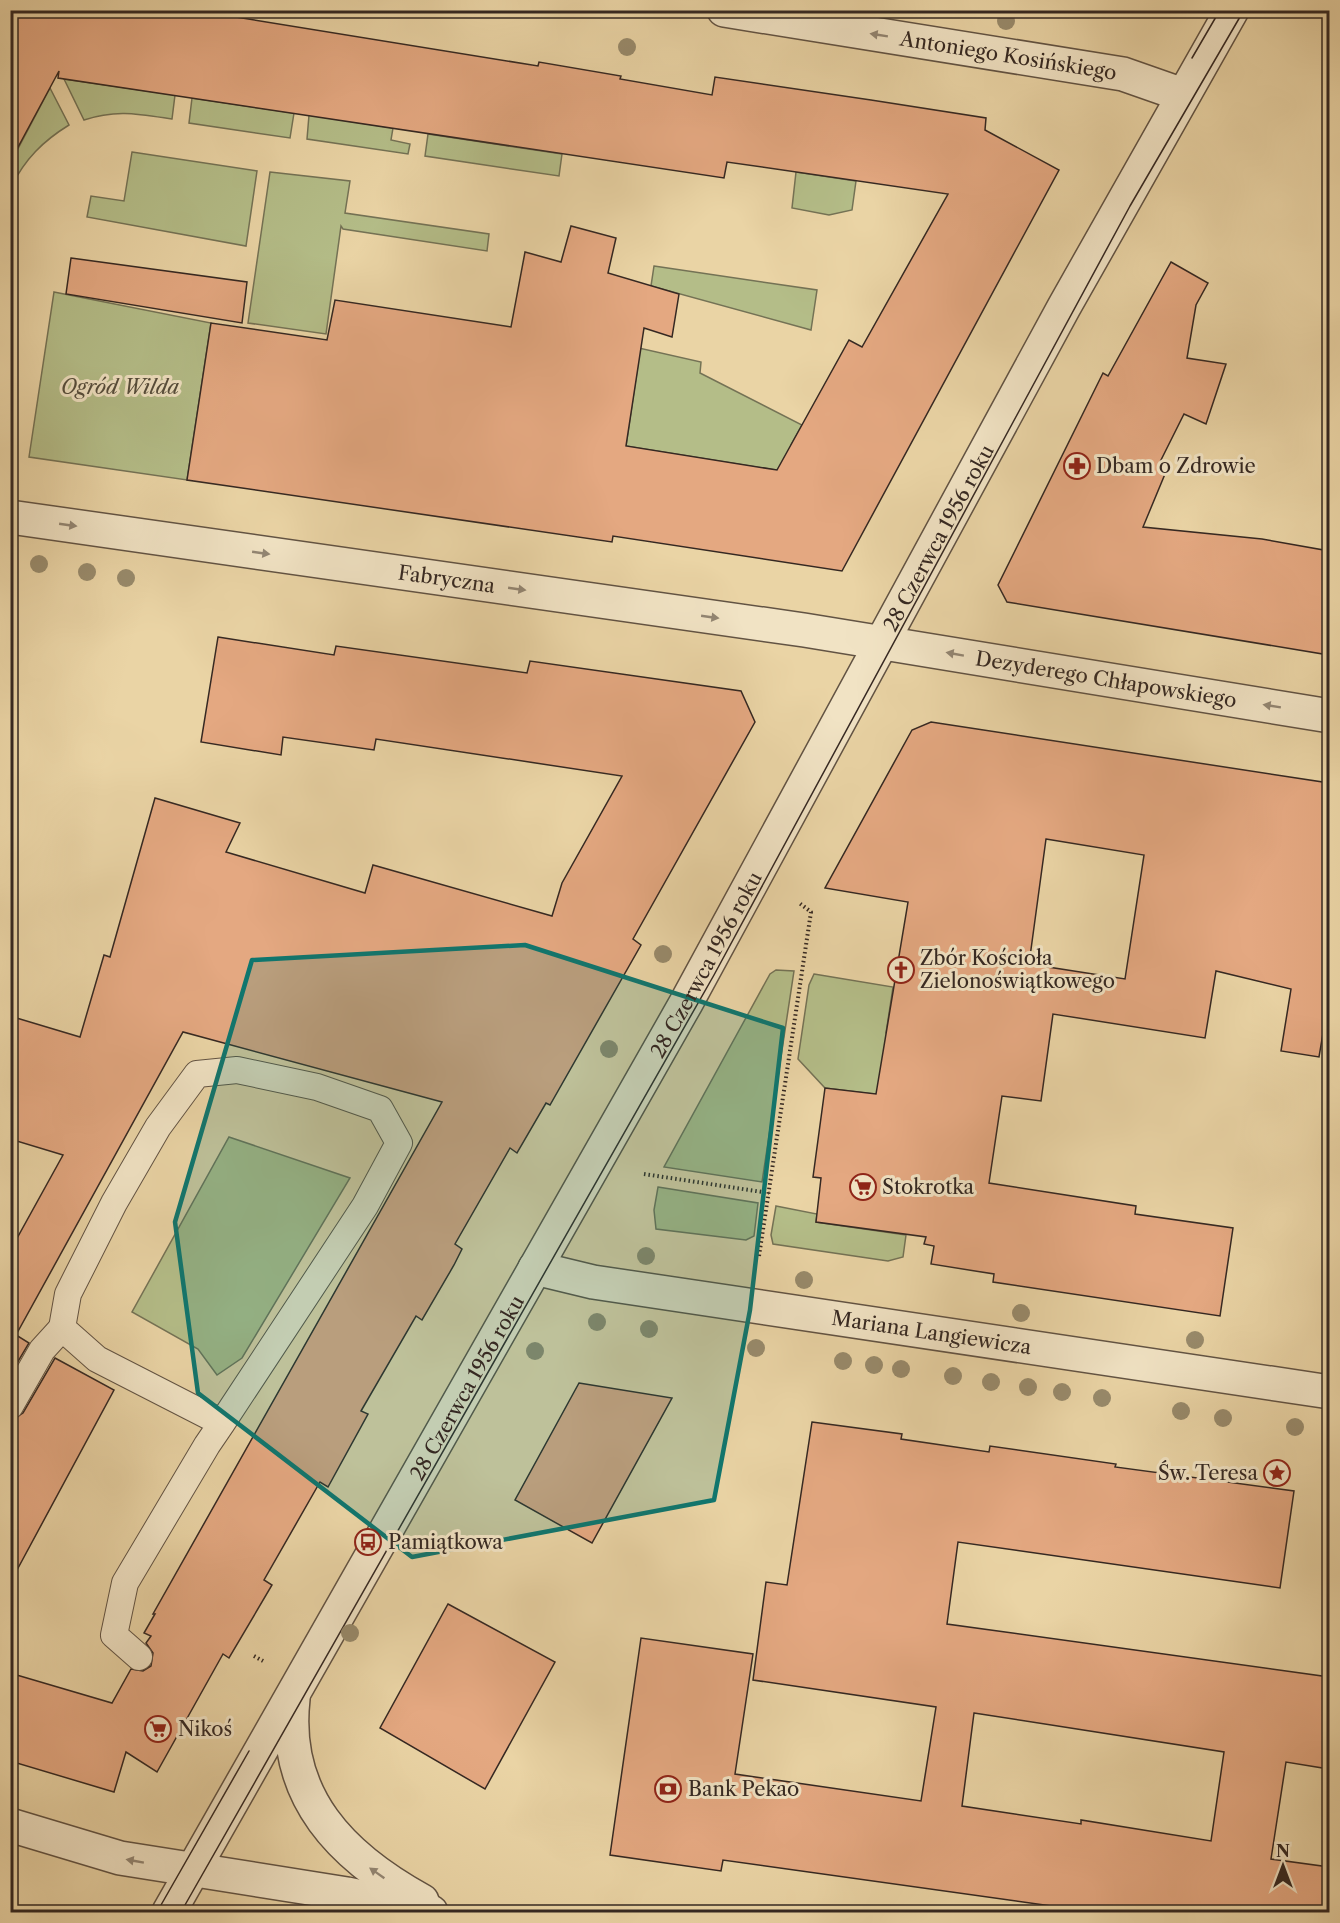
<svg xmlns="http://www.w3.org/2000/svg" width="1340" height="1923" viewBox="0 0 1340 1923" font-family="'Libre Caslon Text',serif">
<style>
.green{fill:#b4bd88;stroke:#747255;stroke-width:1.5}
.building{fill:#e4a881;stroke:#352822;stroke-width:1.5;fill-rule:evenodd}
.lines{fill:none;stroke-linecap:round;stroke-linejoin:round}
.lane-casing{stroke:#625343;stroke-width:28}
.street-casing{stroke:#625343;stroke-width:36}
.path{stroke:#352822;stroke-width:4;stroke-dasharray:1.5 3;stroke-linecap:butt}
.lane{stroke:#f1e3c4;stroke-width:26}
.street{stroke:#f1e3c4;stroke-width:33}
.tram{stroke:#352822;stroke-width:1.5}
.tree{fill:#988a6b}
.oneway{fill:#938673}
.marked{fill:#0f766e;fill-opacity:0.2;stroke:#0f766e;stroke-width:4.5;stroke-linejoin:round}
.labels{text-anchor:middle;stroke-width:6;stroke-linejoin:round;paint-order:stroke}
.street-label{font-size:20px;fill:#352822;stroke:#f1e3c4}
.park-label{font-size:20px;font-style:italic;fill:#554d3c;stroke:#f1e3c4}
.poi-label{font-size:20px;fill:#352822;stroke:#f1e3c4;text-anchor:start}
</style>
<rect width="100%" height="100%" fill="#ead4a5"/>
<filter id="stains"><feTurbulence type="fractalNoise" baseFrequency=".00333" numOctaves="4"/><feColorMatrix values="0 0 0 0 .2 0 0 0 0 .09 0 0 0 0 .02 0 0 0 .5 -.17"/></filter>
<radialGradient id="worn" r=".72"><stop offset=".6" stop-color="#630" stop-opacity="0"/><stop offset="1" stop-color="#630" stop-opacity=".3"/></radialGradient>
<g class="green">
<path d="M64 79 175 95 172 119C139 114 116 109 84 120Z"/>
<path d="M50 88 69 125C43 141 25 159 11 187V162Z"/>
<path d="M192 98 294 113 290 138 189 123Z"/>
<path d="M309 115 393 128 391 140 410 144 408 154 307 139Z"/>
<path d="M428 134 562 154 559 176 425 156Z"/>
<path d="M132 152 257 171 246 246 87 217 91 196 124 201Z"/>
<path d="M270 172 350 181 345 213 489 234 487 251 343 229 341 226 326 334 248 323Z"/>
<path d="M796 172 856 181 852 210 829 215 792 208Z"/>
<path d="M654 266 817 290 811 330 651 286Z"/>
<path d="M54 292 211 323 187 480 29 457Z"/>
<path d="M546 327 701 362 700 373 802 425 791 445 794 473 626 446 638 364Z"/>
<path d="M776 970 794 971 762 1182 664 1167 770 974Z"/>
<path d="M814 974 893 987 886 1033 909 1037 898 1097 825 1088 798 1059 809 985Z"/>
<path d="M229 1137 350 1178 242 1358 217 1375 198 1349 132 1312Z"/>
<path d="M658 1187 758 1203 754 1236 746 1240 656 1229 654 1210Z"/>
<path d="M776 1206 817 1214 816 1222 906 1235 903 1257 888 1261 773 1244 771 1235Z"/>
</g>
<g class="building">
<path d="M10 10H193L538 66 539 62 621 76 620 79 712 95 715 77 871 100 986 118 985 130 1059 170 842 571 613 536 612 542 187 480 211 323 327 340 335 300 511 327 525 252 561 262 571 226 616 238 608 273 679 294 672 337 644 328 626 446 777 470 849 340 862 347 948 194 727 162 724 178 58 78 59 71 10 162Z"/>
<path d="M71 258 247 282 242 323 66 294Z"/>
<path d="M1171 262 1208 283 1196 305 1187 358 1226 364 1206 424 1184 414 1160 462 1165 474 1143 527 1262 539 1329 551V655L1007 602 998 585 1103 373 1108 376Z"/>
<path d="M218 637 334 655 336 646 527 673 530 661 741 691 755 722 633 939 641 945 550 1105 546 1103 517 1153 510 1148 455 1244 462 1249 454 1265 422 1320 416 1316 361 1411 368 1414 328 1487 320 1482 264 1580 272 1585 229 1658 223 1654 157 1772 126 1752 114 1792 10 1761V1673L112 1703 131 1669 143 1671 151 1666 153 1653 146 1643 151 1636 144 1633 155 1614H153L442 1102 183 1032 16 1335 29 1343 10 1375V1251L63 1155 10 1139V1016L80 1037 104 955 110 957 155 798 240 823 226 852 365 893 373 865 552 916 562 883 622 776 376 739 374 750 283 737 281 755 201 742Z"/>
<path d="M931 722 1329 783V998L1319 1057 1281 1051 1291 989 1216 971 1205 1038 1053 1014 1041 1101 1002 1096 989 1183 1136 1206 1135 1214 1233 1228 1220 1316 993 1282 994 1274 931 1264 934 1246 924 1244 926 1237 816 1222 821 1178 813 1177 825 1088 876 1094 908 902 825 888 912 730ZM1046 839 1144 855 1125 979 1029 964Z"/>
<path d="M55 1358 114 1390 10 1583V1421L23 1413Z"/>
<path d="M579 1383 672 1398 592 1543 515 1500Z"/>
<path d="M812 1422 902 1434 901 1439 989 1452 990 1446 1116 1464 1115 1467 1294 1491 1280 1588 958 1542 947 1624 1329 1677V1769L1286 1762 1271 1859 1329 1867V1912H1094L723 1860 721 1871 610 1855 641 1638 753 1654 735 1774 921 1801 936 1707 753 1680 766 1582 787 1585ZM974 1713 1224 1752 1211 1841 1081 1820V1824L962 1806Z"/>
<path d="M448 1604 555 1662 485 1789 380 1728Z"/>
</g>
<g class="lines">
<defs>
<g id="lane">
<path d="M10 1406 42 1350 62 1328"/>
<path d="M139 1657 114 1635 125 1583 207 1445 222 1423 365 1206 399 1143 380 1109 317 1087 237 1070 197 1074 158 1127 114 1203 68 1294 62 1328 97 1359 222 1423"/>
</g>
<g id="street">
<path id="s1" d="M724 10 1123 74 1183 95"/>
<path id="s2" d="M10 517 804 630 1330 716"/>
<path id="s3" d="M535 1268 593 1282 1330 1392"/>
<path d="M293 1699C282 1797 342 1857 422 1901"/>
<path d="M10 1825 120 1858 347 1894 431 1912"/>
<path id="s4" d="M169 1912 686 1003 1064 307 1232 10"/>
</g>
</defs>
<use href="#lane" class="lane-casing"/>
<use href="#street" class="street-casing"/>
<g class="path">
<path d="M644 1174 769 1193"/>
<path d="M759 1256 811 912 798 902"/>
<path d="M254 1656 263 1661"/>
<path d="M684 1912 685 1907"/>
</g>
<use href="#lane" class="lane"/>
<use href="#street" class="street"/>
<g class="tram">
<path d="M1192 58 1220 10"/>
<path d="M157 1912 249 1751"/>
<path d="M181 1912 714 975 1130 206 1244 10"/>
</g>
</g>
<g class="tree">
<circle cx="1006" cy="21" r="9"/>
<circle cx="627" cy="47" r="9"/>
<circle cx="39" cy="564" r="9"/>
<circle cx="87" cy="572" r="9"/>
<circle cx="126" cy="578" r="9"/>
<circle cx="663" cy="954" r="9"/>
<circle cx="609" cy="1049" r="9"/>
<circle cx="646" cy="1256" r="9"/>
<circle cx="804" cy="1280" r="9"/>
<circle cx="1021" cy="1313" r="9"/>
<circle cx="597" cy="1322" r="9"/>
<circle cx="649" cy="1329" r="9"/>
<circle cx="1195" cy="1340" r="9"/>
<circle cx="756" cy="1348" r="9"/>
<circle cx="535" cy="1351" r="9"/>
<circle cx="843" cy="1361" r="9"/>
<circle cx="874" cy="1365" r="9"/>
<circle cx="901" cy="1369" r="9"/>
<circle cx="953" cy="1376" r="9"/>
<circle cx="991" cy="1382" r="9"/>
<circle cx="1028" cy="1387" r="9"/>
<circle cx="1062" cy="1392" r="9"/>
<circle cx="1102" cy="1398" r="9"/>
<circle cx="1181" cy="1411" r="9"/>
<circle cx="1223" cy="1418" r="9"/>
<circle cx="1295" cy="1427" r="9"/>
<circle cx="350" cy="1633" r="9"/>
</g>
<defs><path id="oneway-solid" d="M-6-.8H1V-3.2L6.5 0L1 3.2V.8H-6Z" transform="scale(1.5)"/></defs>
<g class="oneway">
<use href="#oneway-solid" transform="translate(879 35) rotate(-171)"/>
<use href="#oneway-solid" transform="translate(68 525) rotate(8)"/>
<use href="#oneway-solid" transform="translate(261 553) rotate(8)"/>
<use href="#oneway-solid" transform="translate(517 589) rotate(8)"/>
<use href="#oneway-solid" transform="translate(710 617) rotate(8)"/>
<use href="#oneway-solid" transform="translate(955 654) rotate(-170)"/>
<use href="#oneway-solid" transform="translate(1272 706) rotate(-171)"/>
<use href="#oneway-solid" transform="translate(135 1861) rotate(-170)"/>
<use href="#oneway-solid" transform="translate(377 1873) rotate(-145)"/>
</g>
<path class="marked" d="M525 945 783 1028 750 1310 714 1500 412 1557 198 1393 175 1222 252 960Z"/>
<defs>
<symbol id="pharmacy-ring" viewBox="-11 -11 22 22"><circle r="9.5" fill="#f1e3c4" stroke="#8f2418" stroke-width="1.5"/><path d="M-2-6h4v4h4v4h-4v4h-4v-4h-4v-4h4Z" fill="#8f2418"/></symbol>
<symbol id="church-ring" viewBox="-11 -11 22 22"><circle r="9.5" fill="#f1e3c4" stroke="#8f2418" stroke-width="1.5"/><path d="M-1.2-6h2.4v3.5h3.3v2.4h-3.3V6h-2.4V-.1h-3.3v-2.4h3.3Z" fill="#8f2418"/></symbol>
<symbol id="supermarket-ring" viewBox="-11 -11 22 22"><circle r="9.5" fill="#f1e3c4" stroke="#8f2418" stroke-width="1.5"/><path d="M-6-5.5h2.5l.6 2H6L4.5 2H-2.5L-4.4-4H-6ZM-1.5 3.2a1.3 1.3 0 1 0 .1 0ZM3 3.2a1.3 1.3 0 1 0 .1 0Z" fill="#8f2418"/></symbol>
<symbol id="sight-ring" viewBox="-11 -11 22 22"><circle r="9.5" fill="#f1e3c4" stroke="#8f2418" stroke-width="1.5"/><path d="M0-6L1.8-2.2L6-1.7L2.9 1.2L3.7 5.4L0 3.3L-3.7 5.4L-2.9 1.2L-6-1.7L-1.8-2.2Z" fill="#8f2418"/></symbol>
<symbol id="bus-ring" viewBox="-11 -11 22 22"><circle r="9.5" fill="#f1e3c4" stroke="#8f2418" stroke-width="1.5"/><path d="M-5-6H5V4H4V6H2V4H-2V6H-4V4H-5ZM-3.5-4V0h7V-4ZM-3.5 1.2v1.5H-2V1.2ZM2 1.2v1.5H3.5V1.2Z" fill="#8f2418"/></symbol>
<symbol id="bank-ring" viewBox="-11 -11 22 22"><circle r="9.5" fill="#f1e3c4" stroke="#8f2418" stroke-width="1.5"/><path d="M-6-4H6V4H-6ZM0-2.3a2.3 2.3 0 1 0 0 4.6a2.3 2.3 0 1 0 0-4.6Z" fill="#8f2418"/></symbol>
</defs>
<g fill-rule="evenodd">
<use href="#pharmacy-ring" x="1062" y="451" width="30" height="30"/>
<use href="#church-ring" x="886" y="955" width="30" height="30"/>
<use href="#supermarket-ring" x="848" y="1172" width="30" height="30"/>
<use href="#sight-ring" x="1262" y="1458" width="30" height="30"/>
<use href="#bus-ring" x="353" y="1527" width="30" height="30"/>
<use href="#supermarket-ring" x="143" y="1714" width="30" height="30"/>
<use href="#bank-ring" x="653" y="1774" width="30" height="30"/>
</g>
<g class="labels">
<g class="street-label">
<text dy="7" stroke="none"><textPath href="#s1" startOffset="288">Antoniego Kosińskiego</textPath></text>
<text dy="7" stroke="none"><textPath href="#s4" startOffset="1575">28 Czerwca 1956 roku</textPath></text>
<text dy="7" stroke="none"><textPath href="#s2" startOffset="441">Fabryczna</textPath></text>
<text dy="7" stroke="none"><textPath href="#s2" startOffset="1108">Dezyderego Chłapowskiego</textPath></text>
<text dy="7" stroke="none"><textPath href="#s4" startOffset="1089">28 Czerwca 1956 roku</textPath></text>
<text dy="7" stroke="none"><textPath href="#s3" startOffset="402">Mariana Langiewicza</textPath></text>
<text dy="7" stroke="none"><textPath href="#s4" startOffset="603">28 Czerwca 1956 roku</textPath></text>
</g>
<g class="park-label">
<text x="120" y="394">Ogród Wilda</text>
</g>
<g class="poi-label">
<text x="1096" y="473">Dbam o Zdrowie</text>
<text x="920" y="965">Zbór Kościoła<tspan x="920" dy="23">Zielonoświątkowego</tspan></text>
<text x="882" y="1194">Stokrotka</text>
<text x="1258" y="1480" text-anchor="end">Św. Teresa</text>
<text x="388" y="1549">Pamiątkowa</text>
<text x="178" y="1736">Nikoś</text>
<text x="688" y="1796">Bank Pekao</text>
</g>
</g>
<rect width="1340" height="1923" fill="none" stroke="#ead4a5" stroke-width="36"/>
<rect x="12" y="12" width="1316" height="1899" fill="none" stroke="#352822" stroke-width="3"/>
<rect x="18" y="18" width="1304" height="1887" fill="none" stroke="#352822" stroke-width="1.5"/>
<g transform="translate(1283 1866)" stroke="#f1e3c4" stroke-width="4.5" paint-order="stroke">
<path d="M0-4.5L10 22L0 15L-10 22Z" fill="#352822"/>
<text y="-9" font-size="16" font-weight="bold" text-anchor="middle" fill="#352822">N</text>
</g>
<rect width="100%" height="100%" filter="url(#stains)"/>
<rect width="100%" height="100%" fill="url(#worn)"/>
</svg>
